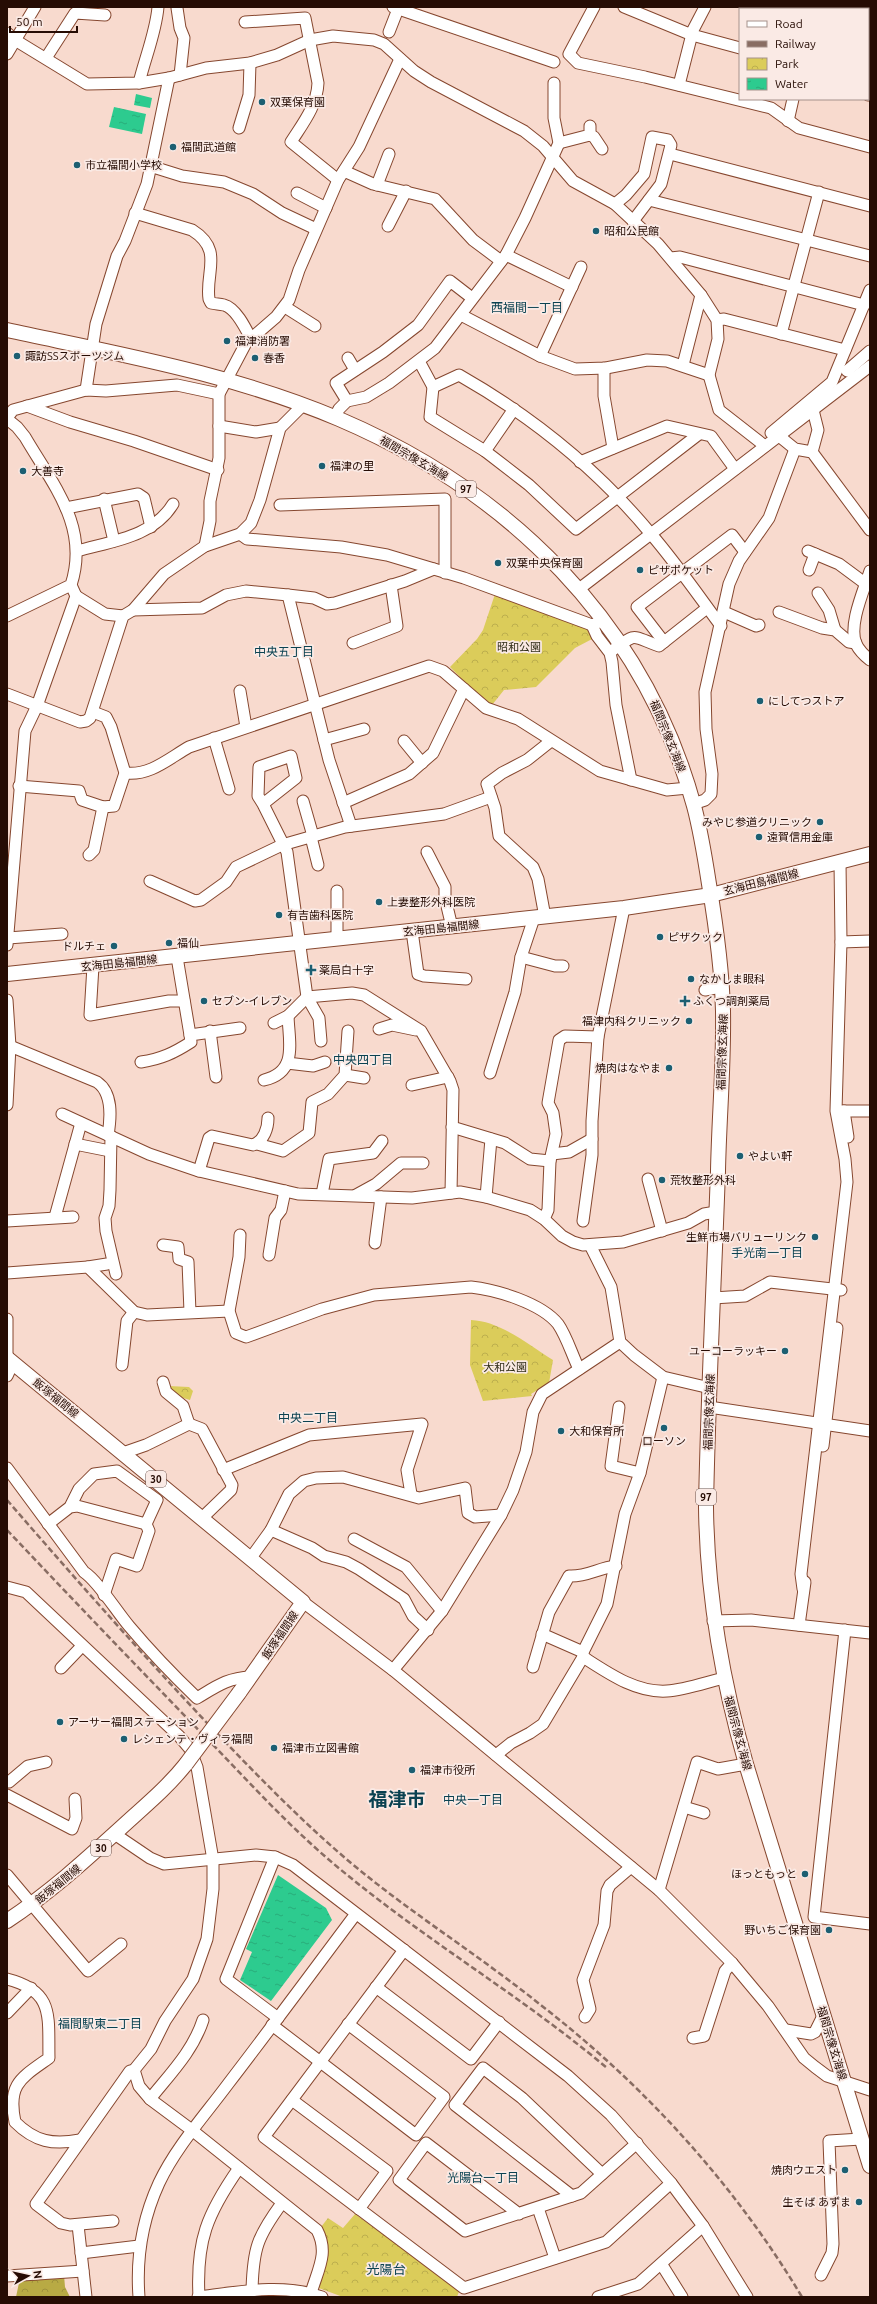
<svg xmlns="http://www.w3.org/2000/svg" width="877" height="2304" viewBox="0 0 877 2304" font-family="Ubuntu,'Noto Sans JP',sans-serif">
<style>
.forest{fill:url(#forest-crowns)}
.park{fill:url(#park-crowns)}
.water{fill:url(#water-ripples)}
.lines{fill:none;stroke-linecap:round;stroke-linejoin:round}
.minor-casing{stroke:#86472f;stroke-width:13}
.major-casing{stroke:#86472f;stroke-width:16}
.minor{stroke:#fff;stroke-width:11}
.major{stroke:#fff;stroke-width:14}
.rail{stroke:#896d63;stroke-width:2.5;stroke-dasharray:6 3;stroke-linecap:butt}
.major-bridge-casing{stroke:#86472f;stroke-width:16;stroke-linecap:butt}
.major-bridge{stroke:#fff;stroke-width:14}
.poi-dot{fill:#1c5f72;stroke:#faeae5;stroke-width:1.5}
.labels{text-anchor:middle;stroke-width:3.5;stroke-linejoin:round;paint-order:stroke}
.shield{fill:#faeae5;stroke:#664f48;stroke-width:1}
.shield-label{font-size:10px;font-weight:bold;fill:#260c04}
.poi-label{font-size:11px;fill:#260c04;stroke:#faeae5;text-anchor:start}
.street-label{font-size:11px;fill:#260c04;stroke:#faeae5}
.park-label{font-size:11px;fill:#2f2c16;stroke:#faeae5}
.neighbourhood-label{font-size:12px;fill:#0a4251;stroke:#faeae5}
.quarter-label{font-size:13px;fill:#0a4251;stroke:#faeae5}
.town-label{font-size:19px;font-weight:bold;fill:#0a4251;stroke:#faeae5}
</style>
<defs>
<pattern id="forest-crowns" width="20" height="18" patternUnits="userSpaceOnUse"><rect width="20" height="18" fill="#b8aa44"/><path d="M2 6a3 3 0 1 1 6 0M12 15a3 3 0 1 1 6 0" fill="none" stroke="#9e913a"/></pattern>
<pattern id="park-crowns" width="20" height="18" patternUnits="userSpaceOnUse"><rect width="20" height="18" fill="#dbcc5a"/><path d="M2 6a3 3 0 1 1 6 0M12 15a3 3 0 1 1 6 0" fill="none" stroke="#bcae4d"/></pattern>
<pattern id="water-ripples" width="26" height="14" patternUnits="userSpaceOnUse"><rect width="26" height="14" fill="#2dcb8f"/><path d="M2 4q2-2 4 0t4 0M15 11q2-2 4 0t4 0" fill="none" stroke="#28ad7a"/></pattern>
</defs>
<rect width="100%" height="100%" fill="#f8dace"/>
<path class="forest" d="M64 2275 65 2287 70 2297H16L20 2278Z"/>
<g class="park">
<path d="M495 594 589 627 594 638 575 648 536 687 504 690 492 705 460 679 459 676 450 667 477 639 483 630Z"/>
<path d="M471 1320C500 1321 529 1345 553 1360L549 1383 531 1394 532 1396 483 1401 470 1365Z"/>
<path d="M169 1386 189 1387 193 1391 190 1400 180 1397 170 1390Z"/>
<path d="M355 2214 460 2289 457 2297H343L316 2287 328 2251 321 2227 328 2218 343 2228Z"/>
</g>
<g class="water">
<path d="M136 94 152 98 150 108 134 105Z"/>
<path d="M114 107 146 114 142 134 109 127Z"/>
<path d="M278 1875 326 1908 332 1920 271 2001 240 1980 252 1952 246 1949Z"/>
</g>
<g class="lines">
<defs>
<g id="minor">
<path d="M393 7 554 62"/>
<path d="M594 7 569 54 578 63 645 77 771 108 799 128 870 147"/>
<path d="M624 7 692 35 740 48"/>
<path d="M177 8 180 28 184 38 180 75"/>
<path d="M766 9V7"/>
<path d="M815 9V7"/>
<path d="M865 9 866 7"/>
<path d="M245 22 305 18 318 83C317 106 303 123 291 142L338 180"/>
<path d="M389 32 398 9"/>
<path d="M7 33 15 40 87 84 139 83 169 78 206 68 250 63 277 55 310 40 333 36 374 40 384 44 414 71 431 82 524 131 543 146 573 181 615 204 658 244 701 295 717 320 718 339 709 375 719 410 765 446"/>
<path d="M7 54 35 7"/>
<path d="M46 58 75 13 105 15"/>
<path d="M139 83C145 58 156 32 158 7"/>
<path d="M679 85 693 30 705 7"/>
<path d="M868 95H870"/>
<path d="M788 121 793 99"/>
<path d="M239 128 249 95 250 63"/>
<path d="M590 135 594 137 602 149"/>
<path d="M559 143 590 135V126"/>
<path d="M670 154 870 206"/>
<path d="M150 166 182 176 224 182 253 194 282 213 316 229"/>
<path d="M344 171 373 184 435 199 473 240 501 261"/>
<path d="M377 185 389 154"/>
<path d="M297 193 326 208"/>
<path d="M649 200 870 256"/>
<path d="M615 204 626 195 644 174 652 137 668 140 671 145 661 184 633 221"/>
<path d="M135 213 192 230C224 250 205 272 209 299L211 303C216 304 219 304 224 305 236 308 246 329 251 339"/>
<path d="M388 226 406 191"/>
<path d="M506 255 572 287"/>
<path d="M671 258 680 257 864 305"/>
<path d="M285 307 315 326"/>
<path d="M461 315 540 356 575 369 606 368 647 360 667 361 709 375"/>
<path d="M717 320 724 319 845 350"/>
<path d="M781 334 819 192"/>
<path d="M540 356 581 267"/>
<path d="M348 358 355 370"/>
<path d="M419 361 433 387 430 417 485 451 529 485 576 529 699 434"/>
<path d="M683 365 701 295"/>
<path d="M604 368V396L613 448"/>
<path d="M847 371 870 351"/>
<path d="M433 387 459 375C531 416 598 470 651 534 676 563 698 595 721 626"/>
<path d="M86 390 96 324 117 256 125 241 147 184 169 78"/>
<path d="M347 401 336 383 383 352 418 325 450 281 472 298"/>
<path d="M27 406 70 422 134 441 218 470"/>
<path d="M335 417 339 409 347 401 366 397 389 383 435 348 506 255 525 218 559 143 554 118V83"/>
<path d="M7 418 13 410 86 390 106 391 177 385 219 394"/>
<path d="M7 419 17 427 25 437C53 485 90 527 71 585L7 616"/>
<path d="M219 426 256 432 280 428"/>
<path d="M771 433 832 382 870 290"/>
<path d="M779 436 795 449 812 452 870 530"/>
<path d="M485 451 514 409"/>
<path d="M812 452 818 430 813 410"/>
<path d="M580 462 667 426 711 436 735 469"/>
<path d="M104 499 114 541"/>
<path d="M280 505 445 499V573"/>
<path d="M66 508 138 494 144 498 151 527"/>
<path d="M240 534 247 539 341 547 387 555 464 578 592 625 604 620"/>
<path d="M205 546 210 521V501L219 458V394L246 343 276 317 289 300 299 270 338 180 359 147 400 59"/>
<path d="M77 551C112 541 153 537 173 504"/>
<path d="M808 551 839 564 866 584"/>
<path d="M809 570 815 554"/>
<path d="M870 571C864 590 848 625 856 644 859 650 865 656 870 660"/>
<path d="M579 589 870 366"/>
<path d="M818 593 829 610 835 630"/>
<path d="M288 595 329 760 351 826"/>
<path d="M76 596 105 614 123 616"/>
<path d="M707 608 664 642 637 607 732 535 745 552"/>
<path d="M133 610 202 608 226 595 246 591 288 595 314 598 327 604 335 603 405 581 434 569"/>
<path d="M724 612 756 626 759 625"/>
<path d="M779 612 822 628 835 630 849 642 856 643"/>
<path d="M592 625 597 636 610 653 612 662 616 705 631 780"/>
<path d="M353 643 397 626 391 585"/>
<path d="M613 650C637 632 631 636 659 646L664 642"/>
<path d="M240 691 246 727"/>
<path d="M7 694 80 722 86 721 90 718 123 616 133 610 164 574 205 546 240 534 251 523 260 500 280 428 303 405"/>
<path d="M214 738 229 789"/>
<path d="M324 740 364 729"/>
<path d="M404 741 422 763"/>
<path d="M125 773C150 776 168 759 189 747L429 666 443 671 486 708 518 719 600 771 667 790 688 788"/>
<path d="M19 786 79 791 82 800 103 807 114 806 125 773 111 727 106 717 93 712"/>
<path d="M303 801 313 836"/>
<path d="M343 803 409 774 433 753 464 689"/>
<path d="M263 804 258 796 259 767 291 756 296 778 263 804 287 852 307 997 319 1018 321 1041"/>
<path d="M693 804 705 800 711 794 712 774 706 729 705 692 729 584 739 561 769 518 795 449"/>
<path d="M311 837 318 865"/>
<path d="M427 852 445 887V898L452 927"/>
<path d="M89 855 94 850 103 807"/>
<path d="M150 881 195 901 201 900 226 882 236 867 282 845 345 827 444 814 491 797"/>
<path d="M337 891V939"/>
<path d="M545 917 538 879 533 867 499 836 495 808 487 784 502 773 527 760 551 741"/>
<path d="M412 931 418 974 424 976 466 979"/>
<path d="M8 938 62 934"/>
<path d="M841 942 870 941"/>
<path d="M7 945 25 731 37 706 76 596 71 585"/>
<path d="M177 957 190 1035"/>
<path d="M521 957 555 966H563"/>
<path d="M93 966 90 1015 169 1001H184"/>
<path d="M705 990 721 987"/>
<path d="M7 1000 10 1046 7 1105"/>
<path d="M274 1023 288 1016 307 997 352 993 364 995 421 1031 450 1081 453 1090 451 1193"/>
<path d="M379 1029 392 1025 416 1030"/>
<path d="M210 1031 216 1077"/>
<path d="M7 1048 10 1046 97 1082C113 1093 111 1117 108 1135"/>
<path d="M141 1062C161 1059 174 1053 191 1042L190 1035 240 1028"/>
<path d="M287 1063 313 1066 325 1062"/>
<path d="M490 1073 515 992 521 957 534 918"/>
<path d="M345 1075 364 1078"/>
<path d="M264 1080C298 1072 289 1043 288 1016"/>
<path d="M412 1085 448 1077"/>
<path d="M837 1111H870"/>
<path d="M844 1111 848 1137"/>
<path d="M62 1114 149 1154 199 1171 298 1194 412 1198 460 1192 486 1197 530 1210 544 1219 562 1236 573 1242 583 1245 623 1242 688 1223 704 1214 716 1212"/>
<path d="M452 1127 505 1143 530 1159 550 1161"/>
<path d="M111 1136 110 1190 109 1206 105 1218 106 1231 116 1274"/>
<path d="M75 1144 110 1151"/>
<path d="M257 1144 283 1151 309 1133 312 1102 328 1094 345 1075 348 1031"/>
<path d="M552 1154 569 1152 592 1139"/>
<path d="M199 1171 209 1138 212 1136 253 1145C264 1141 268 1128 268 1118"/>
<path d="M648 1179 662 1231"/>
<path d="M322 1194 329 1159 373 1153 382 1141"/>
<path d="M356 1195 376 1184 401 1163H423"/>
<path d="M486 1197 491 1139"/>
<path d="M55 1217 81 1123"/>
<path d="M544 1219 548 1210 550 1161 556 1134 553 1113 548 1103 559 1040 565 1036 598 1037"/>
<path d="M7 1221 73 1217"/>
<path d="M583 1221 592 1155V1121L598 1037 624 908"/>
<path d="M240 1235 239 1257 229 1311 236 1333 246 1337 322 1309 374 1295 471 1287C497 1290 541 1303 558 1324 567 1337 572 1355 579 1369"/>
<path d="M375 1243 381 1197"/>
<path d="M163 1245 178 1247 179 1259 188 1262 190 1312"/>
<path d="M590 1245 611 1287 620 1342 634 1355 663 1377 710 1388"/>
<path d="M269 1255 275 1218 281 1210 285 1191"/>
<path d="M88 1267 107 1264"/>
<path d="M7 1273 88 1267 134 1312 147 1315 229 1311"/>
<path d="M713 1298 745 1296 770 1282 841 1290"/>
<path d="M7 1319V1355"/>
<path d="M122 1365 127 1321 134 1312"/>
<path d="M7 1376 13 1363"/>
<path d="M619 1407 611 1466 640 1473"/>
<path d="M709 1407 870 1431"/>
<path d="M189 1424 202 1429 232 1485 231 1490 202 1518"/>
<path d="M823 1446 837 1328"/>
<path d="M123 1453 146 1445 189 1424 183 1406 166 1392 163 1382"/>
<path d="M7 1468 84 1572C98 1581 117 1612 129 1626 150 1651 173 1675 197 1698 217 1686 227 1678 251 1677"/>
<path d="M223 1470 309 1435 422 1424 407 1470 411 1494"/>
<path d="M48 1524 70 1507 79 1489 94 1474 117 1471 157 1500 146 1524 77 1506 70 1507"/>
<path d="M271 1530 312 1548 324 1556 346 1562 359 1569 404 1599 413 1616 428 1630"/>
<path d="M354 1539 406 1567 442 1611"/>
<path d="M250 1559 271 1530 289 1494 304 1481 316 1478 343 1477 419 1498 465 1488 468 1513 475 1517 501 1515"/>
<path d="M7 1587 26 1592 179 1736 190 1749 197 1767 213 1860V1889L207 1939 193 1979 165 2021 151 2049 134 2070 130 2071 36 2204 61 2223 70 2225 113 2221"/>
<path d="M803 1589 801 1574 847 1182 845 1159 836 1111 841 942 840 862"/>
<path d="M104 1595 116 1559 137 1566 149 1531 146 1524"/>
<path d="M303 1602 393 1670 659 1890 732 1963 768 2006 804 2058 815 2067 827 2076 870 2090"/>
<path d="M713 1621 751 1620 870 1633"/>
<path d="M799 1625 805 1582"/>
<path d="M845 1630 814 1917 870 1924"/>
<path d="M542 1634 583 1652"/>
<path d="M583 1657C608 1673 636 1693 667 1691 684 1690 707 1682 724 1678"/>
<path d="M533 1667 549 1612 569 1576C587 1577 598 1568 616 1566"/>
<path d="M61 1668 82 1646"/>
<path d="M393 1670 442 1611 501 1515 513 1490 526 1452 533 1412 542 1394 620 1342"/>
<path d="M496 1755 511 1743 530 1733 543 1724 583 1657V1652L607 1604 625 1514 640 1473 663 1377"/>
<path d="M9 1782 28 1766 46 1762"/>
<path d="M7 1795 72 1829 76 1818 75 1799"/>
<path d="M684 1807 704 1813"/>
<path d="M116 1835 150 1858 164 1864 256 1855 275 1857 293 1865 568 2076 611 2115 671 2183 703 2226 747 2297"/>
<path d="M275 1857 226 1979 278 2018"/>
<path d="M7 1875 88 1971 121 1944"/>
<path d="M659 1890 697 1762 718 1769 746 1764"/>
<path d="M404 1950 264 2137 464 2288 606 2242 671 2183"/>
<path d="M7 1979C55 1991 48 2017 49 2058 21 2078 7 2084 15 2122 35 2142 53 2145 80 2140"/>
<path d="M376 1987 471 2059 499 2022"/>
<path d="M7 2013 31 1988"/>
<path d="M585 2017 590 2009 583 1980 604 1925 607 1891 610 1885 631 1867"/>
<path d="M272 2025 416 2135 444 2097 348 2024"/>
<path d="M786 2030 811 2034 815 2032 823 2016"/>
<path d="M693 2038 704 2036 725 1971 732 1963"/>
<path d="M134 2070 139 2086 150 2099 193 2131 317 2230C329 2253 318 2269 311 2293"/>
<path d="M150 2099C170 2074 193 2051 203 2020"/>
<path d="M292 2100 387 2171 359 2209"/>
<path d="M572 2196 455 2105 483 2068 522 2098 602 2174"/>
<path d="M538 2208 555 2258"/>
<path d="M519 2214 426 2143 399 2180 465 2231 581 2193 637 2143"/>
<path d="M78 2225 86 2297"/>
<path d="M81 2253 139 2246"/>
<path d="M662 2265 682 2297"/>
<path d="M821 2275 832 2253 833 2244 829 2141 861 2139"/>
<path d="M7 2276 83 2271"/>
<path d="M252 2291C253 2249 257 2237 282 2203"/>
<path d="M139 2297C136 2257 142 2220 159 2183 176 2147 205 2115 228 2084 271 2028 313 1971 355 1915"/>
<path d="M198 2297C238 2292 283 2283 322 2297"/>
<path d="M199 2297C196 2241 207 2214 239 2168"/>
<path d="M598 2297 638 2284 703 2226"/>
</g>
<g id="major">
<path d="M7 330C118 354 233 374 339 419 510 492 644 623 694 806 701 832 705 858 709 884 716 926 722 969 723 1011 724 1065 719 1118 718 1171 714 1283 708 1395 706 1507 707 1595 722 1680 746 1764L870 2166"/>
<path d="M7 974 624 908 711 895 870 854"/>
<path d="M7 1358 303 1602 239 1693"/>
<path d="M7 1921C55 1889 92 1854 134 1816 153 1799 170 1784 186 1764"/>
</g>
</defs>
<use href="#minor" class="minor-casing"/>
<use href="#major" class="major-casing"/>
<use href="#minor" class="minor"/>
<use href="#major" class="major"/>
<g class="rail">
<path d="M7 1500C73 1576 139 1651 208 1724 254 1772 300 1820 351 1863 412 1914 480 1956 542 2006 645 2086 735 2185 802 2297"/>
<path d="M7 1530C77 1604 147 1677 218 1750 259 1793 300 1837 346 1874 430 1943 524 1998 607 2068"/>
</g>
<defs>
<path id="major-bridge" d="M186 1764 239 1693"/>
</defs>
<use href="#major-bridge" class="major-bridge-casing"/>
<use href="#major-bridge" class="major-bridge"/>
</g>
<g class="poi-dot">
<circle cx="262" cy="102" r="4"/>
<circle cx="173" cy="147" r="4"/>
<circle cx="77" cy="165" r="4"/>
<circle cx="596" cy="231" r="4"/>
<circle cx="227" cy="341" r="4"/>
<circle cx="17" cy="356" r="4"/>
<circle cx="255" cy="358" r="4"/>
<circle cx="322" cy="466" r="4"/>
<circle cx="23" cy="471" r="4"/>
<circle cx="498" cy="563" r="4"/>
<circle cx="640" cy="570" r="4"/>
<circle cx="760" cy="701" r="4"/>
<circle cx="820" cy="822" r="4"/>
<circle cx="759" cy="837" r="4"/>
<circle cx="379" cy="902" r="4"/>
<circle cx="279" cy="915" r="4"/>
<circle cx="660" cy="937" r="4"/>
<circle cx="169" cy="943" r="4"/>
<circle cx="114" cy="946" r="4"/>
<path d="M309 964h4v4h4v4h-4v4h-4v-4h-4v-4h4z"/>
<circle cx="691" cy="979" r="4"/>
<circle cx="204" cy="1001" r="4"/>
<path d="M683 995h4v4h4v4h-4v4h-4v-4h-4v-4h4z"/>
<circle cx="689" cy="1021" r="4"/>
<circle cx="669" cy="1068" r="4"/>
<circle cx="740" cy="1156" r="4"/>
<circle cx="662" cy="1180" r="4"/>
<circle cx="815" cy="1237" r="4"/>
<circle cx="785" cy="1351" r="4"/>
<circle cx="664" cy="1428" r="4"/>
<circle cx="561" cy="1431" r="4"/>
<circle cx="60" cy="1722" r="4"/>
<circle cx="124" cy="1739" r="4"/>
<circle cx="274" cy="1748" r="4"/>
<circle cx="412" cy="1770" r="4"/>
<circle cx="805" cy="1874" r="4"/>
<circle cx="829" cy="1930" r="4"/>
<circle cx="845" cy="2170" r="4"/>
<circle cx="859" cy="2202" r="4"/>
</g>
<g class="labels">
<g class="shield">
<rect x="456" y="481" width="20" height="16" rx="3"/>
<rect x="146" y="1471" width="20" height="16" rx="3"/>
<rect x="696" y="1489" width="20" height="16" rx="3"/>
<rect x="91" y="1840" width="20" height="16" rx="3"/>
</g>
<g class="shield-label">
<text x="466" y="493">97</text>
<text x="156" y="1483">30</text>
<text x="706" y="1501">97</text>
<text x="101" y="1852">30</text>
</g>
<g class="poi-label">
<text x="270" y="106">双葉保育園</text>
<text x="181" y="151">福間武道館</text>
<text x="85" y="169">市立福間小学校</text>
<text x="604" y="235">昭和公民館</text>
<text x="235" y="345">福津消防署</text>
<text x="25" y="360">諏訪SSスポーツジム</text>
<text x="263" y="362">春香</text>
<text x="330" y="470">福津の里</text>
<text x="31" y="475">大善寺</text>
<text x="506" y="567">双葉中央保育園</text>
<text x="648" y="574">ピザポケット</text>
<text x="768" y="705">にしてつストア</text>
<text x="812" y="826" text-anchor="end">みやじ参道クリニック</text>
<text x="767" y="841">遠賀信用金庫</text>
<text x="387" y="906">上妻整形外科医院</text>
<text x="287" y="919">有吉歯科医院</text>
<text x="668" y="941">ピザクック</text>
<text x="177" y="947">福仙</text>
<text x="106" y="950" text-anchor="end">ドルチェ</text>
<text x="319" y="974">薬局白十字</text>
<text x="699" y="983">なかしま眼科</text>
<text x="212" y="1005">セブン-イレブン</text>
<text x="693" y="1005">ふくつ調剤薬局</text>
<text x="681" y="1025" text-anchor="end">福津内科クリニック</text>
<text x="661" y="1072" text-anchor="end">焼肉はなやま</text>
<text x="748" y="1160">やよい軒</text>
<text x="670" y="1184">荒牧整形外科</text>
<text x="807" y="1241" text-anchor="end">生鮮市場バリューリンク</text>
<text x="777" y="1355" text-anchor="end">ユーコーラッキー</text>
<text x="569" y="1435">大和保育所</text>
<text x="664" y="1445" text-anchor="middle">ローソン</text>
<text x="68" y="1726">アーサー福間ステーション</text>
<text x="132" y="1743">レシェンテ・ヴィラ福間</text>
<text x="282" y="1752">福津市立図書館</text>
<text x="420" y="1774">福津市役所</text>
<text x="797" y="1878" text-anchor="end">ほっともっと</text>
<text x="821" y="1934" text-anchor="end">野いちご保育園</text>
<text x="837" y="2174" text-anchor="end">焼肉ウエスト</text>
<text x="851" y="2206" text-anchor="end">生そば あずま</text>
</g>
<g class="street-label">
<text transform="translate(414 458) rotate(30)" y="4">福間宗像玄海線</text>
<text transform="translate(668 736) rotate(68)" y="4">福間宗像玄海線</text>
<text transform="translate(761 882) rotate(-14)" y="4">玄海田島福間線</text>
<text transform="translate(441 928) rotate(-6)" y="4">玄海田島福間線</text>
<text transform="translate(119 963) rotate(-6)" y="4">玄海田島福間線</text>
<text transform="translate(722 1052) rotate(-88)" y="4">福間宗像玄海線</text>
<text transform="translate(56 1398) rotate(39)" y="4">飯塚福間線</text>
<text transform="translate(709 1412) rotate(-88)" y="4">福間宗像玄海線</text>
<text transform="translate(280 1635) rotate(-56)" y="4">飯塚福間線</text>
<text transform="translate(738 1733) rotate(75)" y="4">福間宗像玄海線</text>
<text transform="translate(58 1884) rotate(-39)" y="4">飯塚福間線</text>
<text transform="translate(832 2043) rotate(73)" y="4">福間宗像玄海線</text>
</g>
<g class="park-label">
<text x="519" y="651">昭和公園</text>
<text x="505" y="1371">大和公園</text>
</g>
<g class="neighbourhood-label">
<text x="527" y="312">西福間一丁目</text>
<text x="284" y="656">中央五丁目</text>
<text x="363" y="1064">中央四丁目</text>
<text x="767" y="1257">手光南一丁目</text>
<text x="308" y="1422">中央二丁目</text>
<text x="473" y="1804">中央一丁目</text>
<text x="100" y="2028">福間駅東二丁目</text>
<text x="483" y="2182">光陽台一丁目</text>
</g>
<g class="quarter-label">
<text x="386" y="2274">光陽台</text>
</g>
<g class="town-label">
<text x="397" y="1806">福津市</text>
</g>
</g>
<rect width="877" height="2304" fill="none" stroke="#260c04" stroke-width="16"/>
<rect x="739" y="8" width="130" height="92" fill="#faeae5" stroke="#a5918b"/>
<rect x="747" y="21" width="20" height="6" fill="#ffffff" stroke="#a5918b"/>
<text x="775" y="28" font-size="12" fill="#260c04">Road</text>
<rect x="747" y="41" width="20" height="6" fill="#896d63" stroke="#a5918b"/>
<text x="775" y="48" font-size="12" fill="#260c04">Railway</text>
<rect x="747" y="58" width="20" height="12" fill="url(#park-crowns)" stroke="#a5918b"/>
<text x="775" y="68" font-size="12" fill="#260c04">Park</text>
<rect x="747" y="78" width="20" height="12" fill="url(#water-ripples)" stroke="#a5918b"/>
<text x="775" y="88" font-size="12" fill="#260c04">Water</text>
<g transform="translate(28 2276) rotate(82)" stroke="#faeae5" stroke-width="3" paint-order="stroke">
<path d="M0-3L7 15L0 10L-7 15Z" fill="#260c04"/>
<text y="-6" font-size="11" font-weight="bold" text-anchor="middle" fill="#260c04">N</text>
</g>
<path d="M10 26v6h67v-6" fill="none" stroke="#260c04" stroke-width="2"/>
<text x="16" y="26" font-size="12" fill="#260c04" stroke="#faeae5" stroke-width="3" paint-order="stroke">50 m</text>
</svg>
